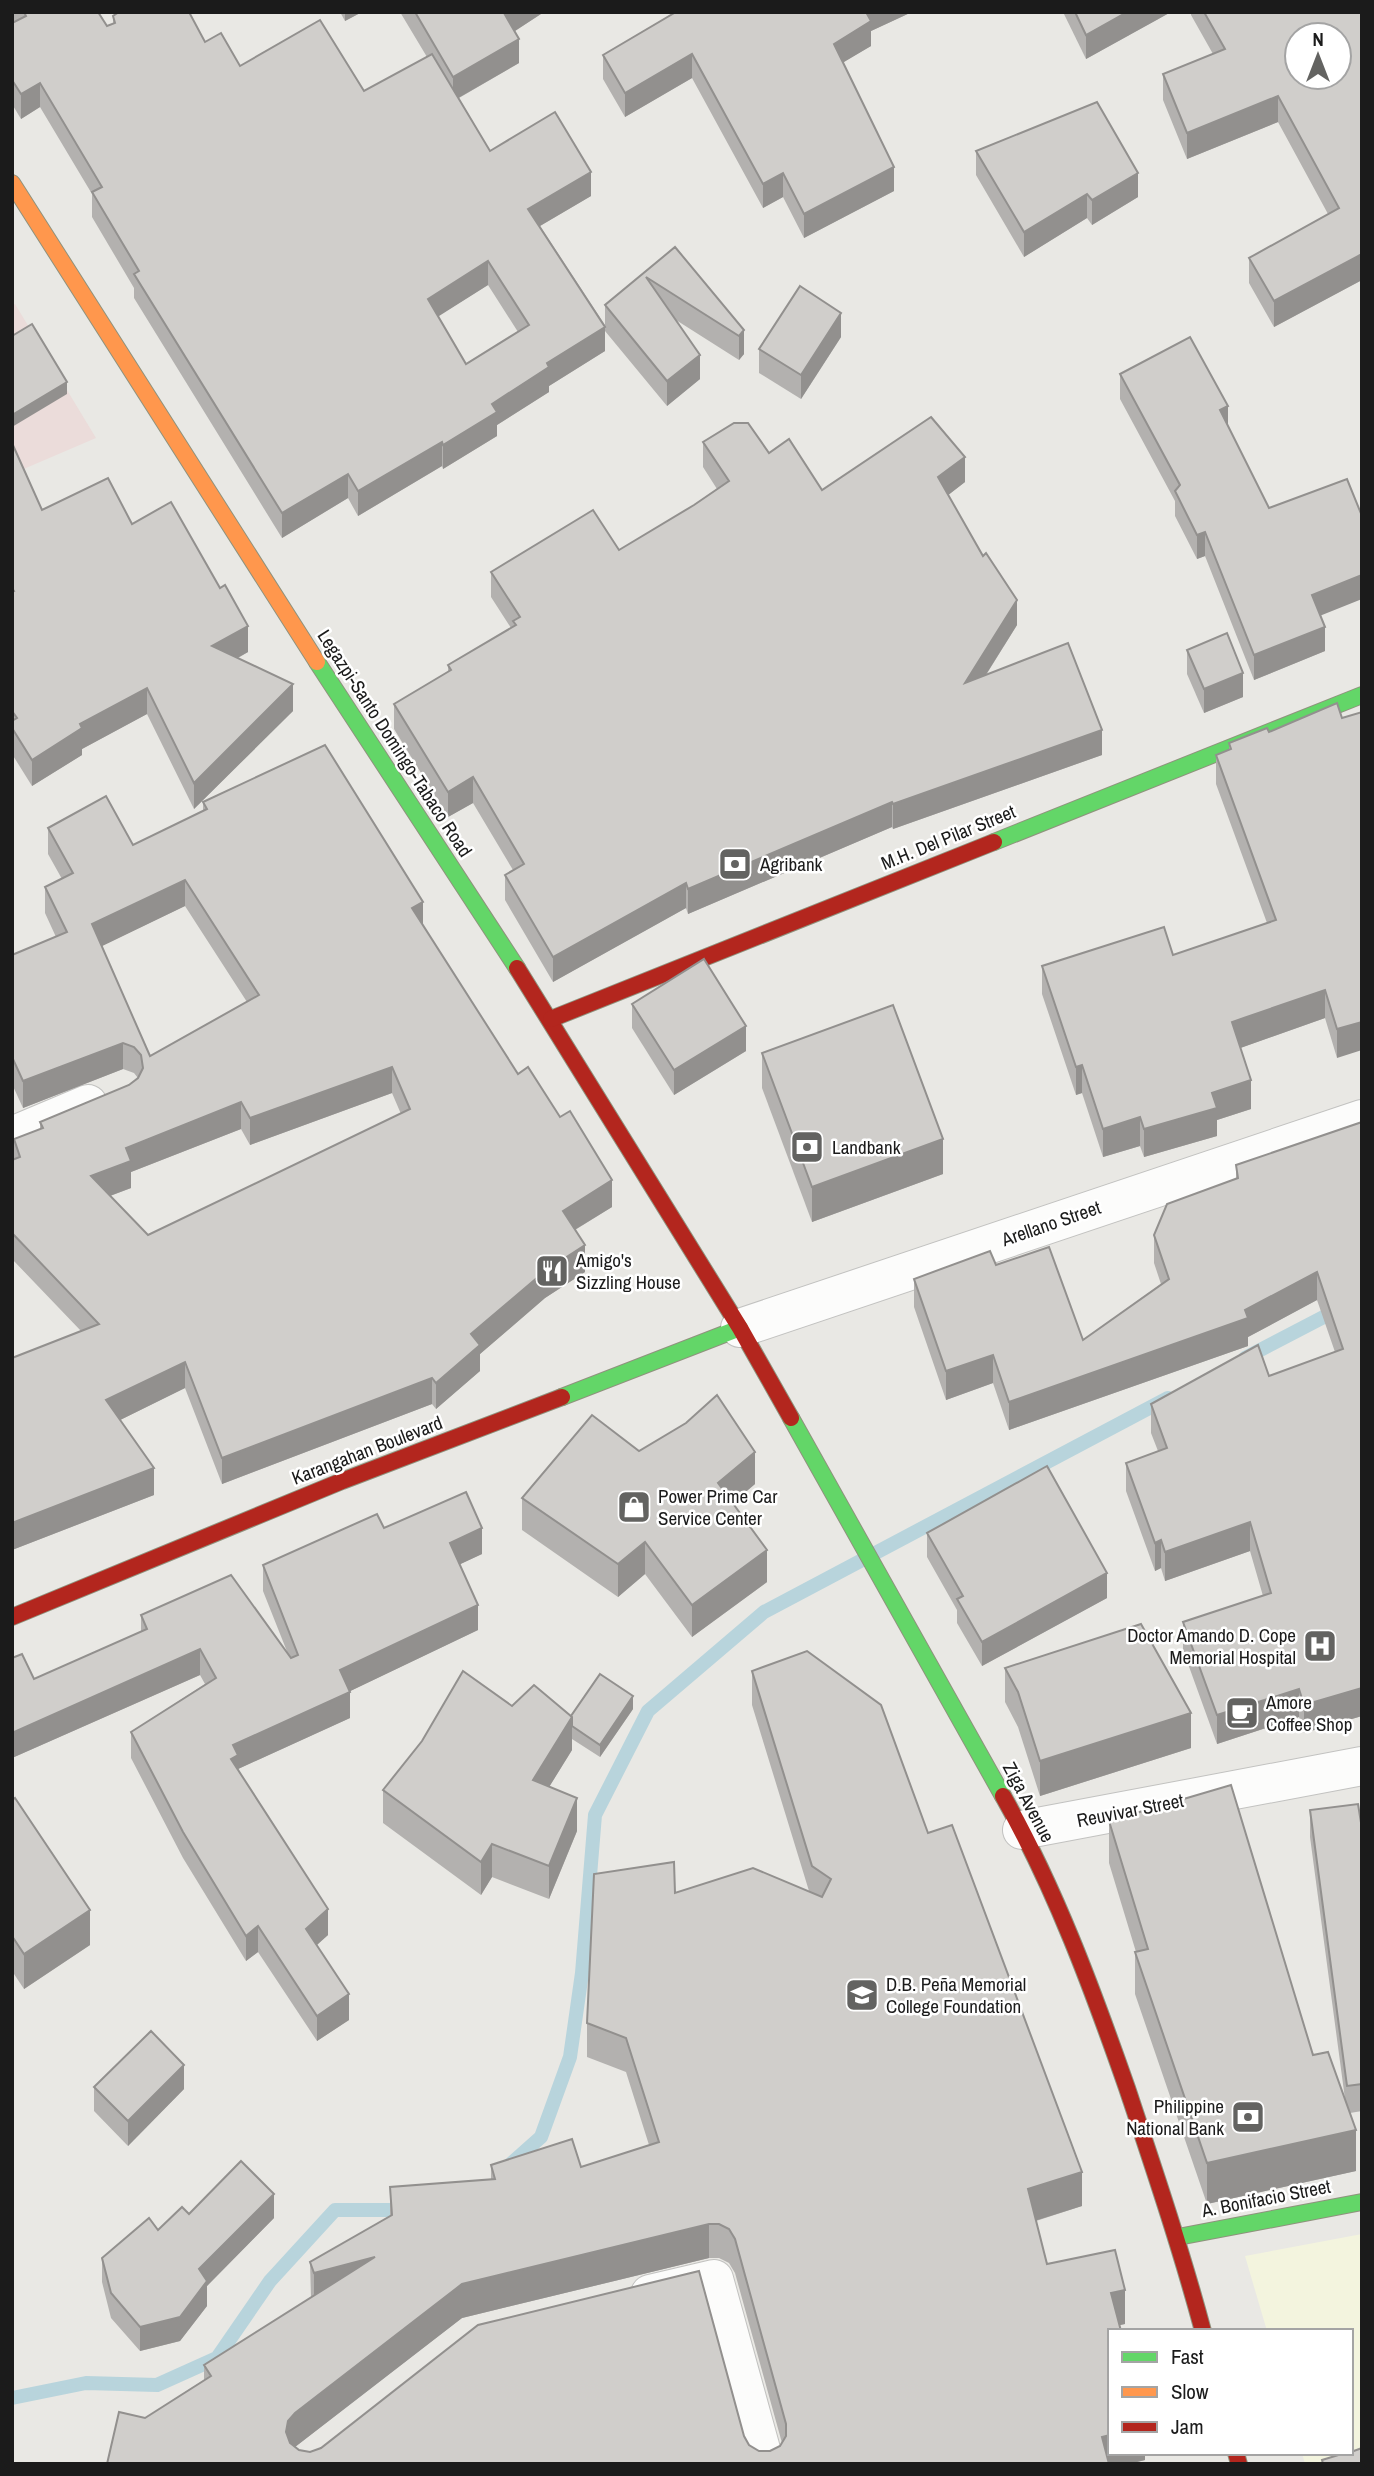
<svg xmlns="http://www.w3.org/2000/svg" width="1374" height="2476" viewBox="0 0 1374 2476" font-family="'Archivo Narrow',sans-serif">
<style>
.commercial{fill:#ebdcda}
.education{fill:#f3f4de}
.lines{fill:none;stroke-linecap:round;stroke-linejoin:round}
.stream{stroke:#b8d4dc;stroke-width:14}
.street-casing{stroke:#c2c2c0;stroke-width:40}
.fast-casing{stroke:#8f927d;stroke-width:18}
.slow-casing{stroke:#8f927d;stroke-width:18}
.jam-casing{stroke:#8f927d;stroke-width:18}
.street{stroke:#fcfcfb;stroke-width:38}
.fast{stroke:#63d668;stroke-width:16}
.slow{stroke:#ff974d;stroke-width:16}
.jam{stroke:#b3261e;stroke-width:16}
.wall{fill:#b3b1af;fill-rule:evenodd}
.shaded-wall{fill:#92908e}
.building{fill:#d0cecb;stroke:#92908e;stroke-width:2;fill-rule:evenodd}
.labels{text-anchor:middle;stroke-width:5;stroke-linejoin:round;paint-order:stroke}
.street-label{font-size:19px;fill:#1b1b1b;stroke:#fff}
.poi-label{font-size:19px;fill:#1b1b1b;stroke:#fff;text-anchor:start}
</style>
<rect width="100%" height="100%" fill="#e9e8e4"/>
<path class="commercial" d="M15 304 96 438 12 474V305Z"/>
<path class="education" d="M1362 2234V2464H1305L1302 2453H1351V2331H1267L1245 2256Z"/>
<g class="lines">
<g class="stream">
<path d="M1245 1358 1362 1297"/>
<path d="M505 2169 541 2137 570 2057 582 1973 595 1815 648 1711 764 1612 1168 1398"/>
<path d="M12 2398 86 2383 157 2385 217 2358 270 2281 335 2210H408"/>
</g>
<defs>
<g id="street">
<path d="M12 1136 88 1104"/>
<path d="M740 1328 1362 1119"/>
<path d="M1022 1830 1362 1766"/>
<path d="M650 2294 714 2279 765 2464"/>
</g>
<g id="fast">
<path d="M317 662 517 968"/>
<path d="M994 842 1362 695"/>
<path d="M562 1397 740 1328"/>
<path d="M791 1418 1003 1796"/>
<path d="M1178 2237 1362 2202"/>
</g>
<path id="slow" d="M12 183 317 662"/>
<g id="jam">
<path d="M517 968 740 1328 791 1418"/>
<path d="M551 1019 994 842"/>
<path d="M12 1617 342 1481 562 1397"/>
<path d="M1003 1796C1055 1888 1092 1988 1127 2088 1154 2169 1181 2249 1203 2331"/>
<path d="M1236 2453 1239 2464"/>
</g>
</defs>
<use href="#street" class="street-casing"/>
<use href="#fast" class="fast-casing"/>
<use href="#slow" class="slow-casing"/>
<use href="#jam" class="jam-casing"/>
<use href="#street" class="street"/>
<use href="#fast" class="fast"/>
<use href="#slow" class="slow"/>
<use href="#jam" class="jam"/>
</g>
<g class="wall">
<path d="M12 12H98L107 26 113 24V16L205 42 240 66 364 91 427 57 400 12H544L515 31 519 63 459 98 490 151 591 196 540 226 605 325V305L675 247 744 330V354L739 360 676 320 700 379 667 406 605 331V351L549 386V392L497 425V436L443 469 442 466 358 516 348 498 282 538 134 298V288L92 217V194L40 107 21 119 12 104V23L15 22 12 18ZM488 285 518 332 466 364 438 316Z"/>
<path d="M340 12H362L345 21Z"/>
<path d="M676 12H912L871 31V46L843 62 894 191 804 238 783 197 763 208 692 78 625 117 603 79V55Z"/>
<path d="M1063 12H1171L1086 59Z"/>
<path d="M1191 12H1362V280L1274 327 1249 283V258L1328 214 1278 122 1187 159 1163 100V74L1213 54 1191 15Z"/>
<path d="M976 151 1138 197 1092 225 1087 218 1024 257 976 175Z"/>
<path d="M841 337 801 399 759 373V349Z"/>
<path d="M1120 374 1228 426 1320 615 1325 651 1254 680 1205 556 1197 559 1175 516V501L1120 399Z"/>
<path d="M703 442 769 453 822 490 965 482 948 495 1017 625 986 675 1102 755 893 829 892 827 688 914 686 908 553 982 505 900V875L513 870 473 803 448 817 394 729V704L448 672V665L511 628 491 597V572L619 550 694 505 717 489 703 467Z"/>
<path d="M12 443 42 510 132 524 248 652 238 658 293 711 194 809 147 714 82 749V755L32 786 12 754Z"/>
<path d="M1187 650 1243 697 1204 713 1187 674Z"/>
<path d="M1337 703V1058L1325 1018 1240 1048 1251 1109 1217 1120V1136L1144 1157 1140 1146 1103 1157 1082 1093 1076 1095 1042 994V966L1173 955 1267 923 1216 784V755L1229 750V743L1269 732Z"/>
<path d="M203 802 423 925 518 1074 612 1207 575 1230 585 1272 545 1298 480 1354V1371L436 1409 432 1404 222 1484 185 1388 120 1420 154 1495 12 1550V1358L81 1331 12 1259V1160L14 1159V1139L40 1129V1122L129 1085 138 1078 134 1073 123 1069 23 1108 12 1084V955L56 937 45 913V887L62 879 48 854V828L133 845 203 811ZM185 906 247 1002 150 1056 101 946ZM392 1093 401 1114 148 1235 110 1196 131 1188V1172L241 1129 250 1145Z"/>
<path d="M632 1004 746 1051 674 1095 632 1028Z"/>
<path d="M762 1053 943 1174 812 1222 762 1088Z"/>
<path d="M1362 1122V1716L1304 1733 1299 1717 1217 1744 1183 1650V1622L1263 1596 1250 1551 1165 1581 1161 1568 1155 1571 1126 1491V1463L1158 1451 1151 1433V1404L1269 1376 1335 1352 1317 1300 1248 1337V1346L1009 1430 993 1383 946 1400 914 1307V1279L996 1265 1083 1340 1161 1284 1154 1263V1235L1236 1179V1165Z"/>
<path d="M639 1451 755 1484 733 1503 767 1582 692 1637 645 1574 618 1597 522 1530V1498Z"/>
<path d="M384 1528 482 1554 460 1564 478 1630 350 1691V1718L238 1769 328 1935 316 1945 349 2020 317 2041 258 1952 246 1961 183 1858 131 1758V1732L205 1684 200 1675 12 1758V1658L34 1679 141 1632V1615L288 1654 263 1591V1565Z"/>
<path d="M927 1533 1107 1598 982 1666 957 1623V1610L927 1557Z"/>
<path d="M1005 1668 1191 1748 1040 1796 1018 1727 1005 1702Z"/>
<path d="M752 1671 928 1833 1082 2206 1036 2221 1047 2264 1125 2324 1119 2325 1145 2453V2460L1129 2464H107L145 2418 204 2380V2365L311 2298 310 2262 390 2216V2187L491 2179V2165L581 2167 649 2145 626 2072 587 2057V2023L675 1893 809 1891 752 1705ZM709 2258H719L729 2263 735 2273 782 2443 780 2446 770 2451H759L749 2445 744 2436 310 2452 299 2450 295 2447 462 2318Z"/>
<path d="M512 1706 571 1716 633 1709 600 1757 572 1739V1750L549 1787 577 1831 549 1899 492 1877 481 1895 383 1823V1790Z"/>
<path d="M12 1800 90 1945 24 1989 12 1971Z"/>
<path d="M1310 1810 1362 1829V2111L1350 2113 1356 2171 1207 2204 1135 1994V1952H1136L1109 1863V1821L1313 2055 1345 2099 1310 1837Z"/>
<path d="M94 2087 184 2089 128 2146 94 2111Z"/>
<path d="M189 2214 274 2218 207 2286V2306L180 2341 140 2351 111 2318 102 2282V2258Z"/>
</g>
<g class="shaded-wall">
<path d="M345 12H362L345 21Z"/>
<path d="M506 12H544L504 38V13Z"/>
<path d="M864 12H912L871 31V46L834 68V44Z"/>
<path d="M1127 12H1171L1086 59V35Z"/>
<path d="M519 39V63L453 101V77Z"/>
<path d="M692 54V78L625 117V93Z"/>
<path d="M40 83V107L21 119V94Z"/>
<path d="M1278 96V122L1187 159V133Z"/>
<path d="M894 167V191L804 238V214Z"/>
<path d="M591 172V196L528 233V209Z"/>
<path d="M783 173V197L763 208V184Z"/>
<path d="M1138 173V197L1092 225V200Z"/>
<path d="M1087 194V218L1024 257V232Z"/>
<path d="M1362 254V280L1274 327V301Z"/>
<path d="M488 261V285L428 323V299Z"/>
<path d="M841 313V337L801 399V375Z"/>
<path d="M605 327V351L549 386V392L497 425V436L443 469V445L492 404 547 363Z"/>
<path d="M744 330V354L739 360V336Z"/>
<path d="M700 355V379L667 406V381Z"/>
<path d="M67 382V394L12 427V415Z"/>
<path d="M1228 406V430L1220 410Z"/>
<path d="M442 442V466L358 516V491Z"/>
<path d="M965 457V482L938 503V477Z"/>
<path d="M348 474V498L282 538V513Z"/>
<path d="M1205 532V556L1197 559V535Z"/>
<path d="M1362 575V599L1312 619V595Z"/>
<path d="M1017 600V625L965 708V683Z"/>
<path d="M248 626V652L212 672V646Z"/>
<path d="M1325 627V651L1254 680V655Z"/>
<path d="M1243 673V697L1204 713V689Z"/>
<path d="M293 684V711L194 809V783Z"/>
<path d="M147 688V714L82 749V755L32 786V760L80 724Z"/>
<path d="M1102 730V755L893 829V804Z"/>
<path d="M473 777V803L448 817V792Z"/>
<path d="M892 802V827L688 914V889Z"/>
<path d="M185 880V906L92 951V924Z"/>
<path d="M686 883V908L553 982V957Z"/>
<path d="M423 902V928L412 908Z"/>
<path d="M1325 990V1018L1232 1051V1022Z"/>
<path d="M1362 1022V1050L1337 1058V1029Z"/>
<path d="M746 1026V1051L674 1095V1070Z"/>
<path d="M123 1043V1069L23 1108V1081Z"/>
<path d="M1082 1065V1093L1076 1095V1067Z"/>
<path d="M392 1067V1093L250 1145V1118Z"/>
<path d="M1251 1080V1109L1217 1120V1136L1144 1157V1129L1212 1093Z"/>
<path d="M241 1102V1129L131 1172V1188L91 1203V1176L126 1148Z"/>
<path d="M1140 1117V1146L1103 1157V1129Z"/>
<path d="M943 1139V1174L812 1222V1187Z"/>
<path d="M612 1180V1207L563 1237V1211Z"/>
<path d="M585 1245V1272L545 1298 480 1354V1371L436 1409V1383L471 1334 545 1271Z"/>
<path d="M1317 1272V1300L1248 1337V1346L1009 1430V1402L1245 1310Z"/>
<path d="M993 1355V1383L946 1400V1371Z"/>
<path d="M185 1362V1388L106 1427V1400Z"/>
<path d="M432 1378V1404L222 1484V1458Z"/>
<path d="M755 1452V1484L718 1515V1483Z"/>
<path d="M154 1468V1495L12 1550V1523Z"/>
<path d="M1250 1522V1551L1165 1581V1552Z"/>
<path d="M482 1528V1554L450 1569V1543Z"/>
<path d="M1161 1540V1568L1155 1571V1543Z"/>
<path d="M645 1542V1574L618 1597V1564Z"/>
<path d="M767 1550V1582L692 1637V1605Z"/>
<path d="M1107 1573V1598L982 1666V1642Z"/>
<path d="M478 1605V1630L340 1696V1670Z"/>
<path d="M200 1649V1675L12 1758V1733Z"/>
<path d="M1362 1688V1716L1304 1733V1705Z"/>
<path d="M1299 1689V1717L1217 1744V1715Z"/>
<path d="M350 1692V1718L238 1769 231 1759 233 1745Z"/>
<path d="M633 1696V1709L600 1757V1745Z"/>
<path d="M1191 1713V1748L1040 1796V1761Z"/>
<path d="M572 1717V1750L533 1813V1780Z"/>
<path d="M577 1798V1831L549 1899V1866Z"/>
<path d="M492 1844V1877L481 1895V1862Z"/>
<path d="M328 1909V1935L306 1955V1929Z"/>
<path d="M90 1910V1945L24 1989V1954Z"/>
<path d="M258 1926V1952L246 1961V1936Z"/>
<path d="M349 1994V2020L317 2041V2016Z"/>
<path d="M184 2065V2089L128 2146V2121Z"/>
<path d="M1356 2130V2171L1207 2204V2163Z"/>
<path d="M1082 2172V2206L1028 2223V2189Z"/>
<path d="M274 2194V2218L207 2286V2306L180 2341 140 2351V2327Z"/>
<path d="M709 2224V2258L462 2318 295 2447 287 2464 286 2432 288 2421 295 2413 462 2284Z"/>
<path d="M375 2257 314 2307V2273Z"/>
<path d="M1125 2290V2324L1111 2327V2293Z"/>
<path d="M1110 2435V2453H1145V2460L1129 2464H1102V2437Z"/>
</g>
<g class="building">
<path d="M24 12H98L107 26 115 23 113 16 119 12H189L205 42 221 33 240 66 320 20 364 91 432 54 490 151 555 112 591 172 528 209 605 327 547 363 549 367 492 404 497 412 443 445 442 442 358 491 348 474 282 513 134 274 139 271 92 192 102 187 40 83 21 94 12 80V23L26 16ZM488 261 529 325 466 364 428 299Z"/>
<path d="M415 12H506L504 13 519 39 453 77Z"/>
<path d="M676 12H866L871 21 834 44 894 167 804 214 783 173 763 184 692 54 625 93 603 55Z"/>
<path d="M1075 12H1127L1086 35Z"/>
<path d="M1204 12H1362V254L1274 301 1249 258 1339 208 1278 96 1187 133 1163 74 1225 49ZM1297 35H1339V77H1297Z"/>
<path d="M1097 102 1138 173 1092 200 1087 194 1024 232 976 151Z"/>
<path d="M675 247 744 330 739 336 646 277 700 355 667 381 605 305Z"/>
<path d="M800 286 841 313 801 375 759 349Z"/>
<path d="M32 324 67 382 12 415V336Z"/>
<path d="M1190 337 1228 406 1220 410 1269 508 1347 479 1362 516V575L1312 595 1325 627 1254 655 1205 532 1197 535 1175 491 1180 485 1120 374Z"/>
<path d="M931 417 965 457 938 477 983 556 986 553 1017 600 965 683 1068 643 1102 730 893 804 892 802 688 889 686 883 553 957 505 875 524 864 473 777 448 792 394 704 451 670 448 665 516 625 513 621 520 617 491 572 593 510 619 550 694 505 729 481 703 442 734 423H748L769 453 789 439 822 490Z"/>
<path d="M12 443 42 510 108 478 132 524 171 502 220 588 225 585 248 626 212 646 293 684 194 783 147 688 80 724 82 728 32 760 12 728V721L17 718 12 711V592L14 591 12 588Z"/>
<path d="M1227 633 1243 673 1204 689 1187 650Z"/>
<path d="M1337 703 1342 718 1362 712V1022L1337 1029 1325 990 1232 1022 1251 1080 1212 1093 1217 1108 1144 1129 1140 1117 1103 1129 1082 1065 1076 1067 1042 966 1164 927 1173 955 1276 920 1216 755 1231 749 1229 743 1267 728 1269 732Z"/>
<path d="M325 745 423 902 412 908 518 1074 528 1067 560 1117 570 1111 612 1180 563 1211 585 1245 545 1271 471 1334 480 1345 436 1383 432 1378 222 1458 185 1362 106 1400 154 1468 12 1523V1358L99 1324 12 1233V1160L20 1157 14 1139 43 1128 40 1122 129 1085 138 1078 143 1068 141 1055 134 1047 123 1043 23 1081 12 1057V955L67 932 45 887 73 873 48 828 106 796 133 845 207 809 203 802ZM185 880 259 995 150 1056 92 924ZM392 1067 410 1109 148 1235 91 1176 131 1161 126 1148 241 1102 250 1118Z"/>
<path d="M704 959 746 1026 674 1070 632 1004Z"/>
<path d="M893 1005 943 1139 812 1187 762 1053Z"/>
<path d="M1362 1122V1688L1304 1705 1299 1689 1217 1715 1183 1622 1271 1593 1250 1522 1165 1552 1161 1540 1155 1543 1126 1463 1167 1448 1151 1404 1258 1345 1269 1376 1343 1349 1317 1272 1245 1310 1248 1318 1009 1402 993 1355 946 1371 914 1279 990 1251 996 1265 1049 1247 1083 1340 1169 1279 1154 1235 1167 1204 1238 1178 1236 1165Z"/>
<path d="M717 1395 755 1452 718 1483 767 1550 692 1605 645 1542 618 1564 522 1498 592 1415 639 1451 686 1423Z"/>
<path d="M1047 1466 1107 1573 982 1642 957 1599 963 1596 927 1533Z"/>
<path d="M466 1492 482 1528 450 1543 478 1605 340 1670 350 1692 233 1745 238 1755 231 1759 328 1909 306 1929 349 1994 317 2016 258 1926 246 1936 183 1832 131 1732 216 1678 200 1649 12 1733V1658L22 1654 34 1679 147 1629 141 1615 231 1575 291 1658 298 1655 263 1565 377 1514 384 1528Z"/>
<path d="M1141 1624 1191 1713 1040 1761 1018 1692 1005 1668Z"/>
<path d="M807 1651 881 1705 928 1833 952 1825 1082 2172 1028 2189 1047 2264 1115 2250 1125 2290 1111 2293 1121 2331H1110V2435L1102 2437 1109 2464H107L119 2412 145 2418 211 2376 204 2365 375 2257 314 2273 310 2262 392 2215 390 2187 495 2179 491 2165 572 2139 581 2167 659 2142 626 2038 587 2023 594 1874 674 1862 675 1893 753 1868 822 1897 831 1879 812 1866 752 1671ZM709 2224H719L729 2229 735 2239 786 2424V2436L780 2446 770 2451H759L749 2445 744 2436 699 2271 478 2325 321 2448 310 2452 299 2450 290 2443 286 2432 288 2421 295 2413 462 2284Z"/>
<path d="M463 1671 512 1706 534 1685 572 1717 533 1780 577 1798 549 1866 492 1844 481 1862 383 1790 422 1741Z"/>
<path d="M600 1674 633 1696 600 1745 572 1726V1717L571 1716Z"/>
<path d="M1231 1785 1313 2055 1328 2052 1356 2130 1207 2163 1135 1952 1148 1949 1109 1821Z"/>
<path d="M15 1798 90 1910 24 1954 12 1936V1800Z"/>
<path d="M1358 1804 1362 1829V2084L1347 2086 1310 1810Z"/>
<path d="M151 2031 184 2065 128 2121 94 2087Z"/>
<path d="M241 2161 274 2194 199 2269 207 2281 180 2317 140 2327 111 2293 102 2258 149 2218 158 2230 182 2207 189 2214Z"/>
<path d="M1362 2448V2464H1323L1322 2460 1345 2453H1351V2452Z"/>
</g>
<defs>
<symbol id="bank-square" viewBox="-11 -11 22 22"><rect x="-9" y="-9" width="18" height="18" rx="4" fill="#636361" stroke="#fff"/><path d="M-6-4H6V4H-6ZM0-2.3a2.3 2.3 0 1 0 0 4.6a2.3 2.3 0 1 0 0-4.6Z" fill="#fff"/></symbol>
<symbol id="restaurant-square" viewBox="-11 -11 22 22"><rect x="-9" y="-9" width="18" height="18" rx="4" fill="#636361" stroke="#fff"/><path d="M-5-6h1v4h1v-4h1v4h1v-4h1v5L-1.5 .5V6h-2V.5L-5-1ZM5-6V6H3V1.5H1.5Q1.5-4 5-6Z" fill="#fff"/></symbol>
<symbol id="shop-square" viewBox="-11 -11 22 22"><rect x="-9" y="-9" width="18" height="18" rx="4" fill="#636361" stroke="#fff"/><path d="M-5-2.5h2.3a2.7 3.5 0 0 1 5.4 0H5L5.5 6h-11ZM-1.5-2.5h3a1.5 2.3 0 0 0-3 0Z" fill="#fff"/></symbol>
<symbol id="hospital-square" viewBox="-11 -11 22 22"><rect x="-9" y="-9" width="18" height="18" rx="4" fill="#636361" stroke="#fff"/><path d="M-5-5h3v3.5h4V-5h3V5h-3V1.5h-4V5h-3Z" fill="#fff"/></symbol>
<symbol id="cafe-square" viewBox="-11 -11 22 22"><rect x="-9" y="-9" width="18" height="18" rx="4" fill="#636361" stroke="#fff"/><path d="M-5.5-4.5H6V0H3Q3 3.5 0 3.5H-2.5Q-5.5 3.5-5.5 0ZM3-3.2v2h1.7v-2ZM-6 4.5H4V6H-6Z" fill="#fff"/></symbol>
<symbol id="university-square" viewBox="-11 -11 22 22"><rect x="-9" y="-9" width="18" height="18" rx="4" fill="#636361" stroke="#fff"/><path d="M0-5L7-2L0 1L-7-2ZM-4 1L0 2.5L4 1V4Q0 6-4 4Z" fill="#fff"/></symbol>
</defs>
<g fill-rule="evenodd">
<use href="#bank-square" x="716" y="845" width="38" height="38"/>
<use href="#bank-square" x="788" y="1128" width="38" height="38"/>
<use href="#restaurant-square" x="533" y="1252" width="38" height="38"/>
<use href="#shop-square" x="615" y="1488" width="38" height="38"/>
<use href="#hospital-square" x="1301" y="1627" width="38" height="38"/>
<use href="#cafe-square" x="1223" y="1694" width="38" height="38"/>
<use href="#university-square" x="843" y="1976" width="38" height="38"/>
<use href="#bank-square" x="1229" y="2098" width="38" height="38"/>
</g>
<g class="labels">
<g class="street-label">
<text transform="translate(395 743) rotate(57)" y="7">Legazpi-Santo Domingo-Tabaco Road</text>
<text transform="translate(948 837) rotate(-22)" y="7">M.H. Del Pilar Street</text>
<text transform="translate(1051 1223) rotate(-19)" y="7">Arellano Street</text>
<text transform="translate(367 1450) rotate(-21)" y="7">Karangahan Boulevard</text>
<text transform="translate(1029 1802) rotate(62)" y="7">Ziga Avenue</text>
<text transform="translate(1130 1810) rotate(-11)" y="7">Reuvivar Street</text>
<text transform="translate(1266 2198) rotate(-11)" y="7">A. Bonifacio Street</text>
</g>
<g class="poi-label">
<text x="760" y="871">Agribank</text>
<text x="832" y="1154">Landbank</text>
<text x="576" y="1267">Amigo's<tspan x="576" dy="22">Sizzling House</tspan></text>
<text x="658" y="1503">Power Prime Car<tspan x="658" dy="22">Service Center</tspan></text>
<text x="1296" y="1642" text-anchor="end">Doctor Amando D. Cope<tspan x="1296" dy="22">Memorial Hospital</tspan></text>
<text x="1266" y="1709">Amore<tspan x="1266" dy="22">Coffee Shop</tspan></text>
<text x="886" y="1991">D.B. Peña Memorial<tspan x="886" dy="22">College Foundation</tspan></text>
<text x="1224" y="2113" text-anchor="end">Philippine<tspan x="1224" dy="22">National Bank</tspan></text>
</g>
</g>
<rect width="1374" height="2476" fill="none" stroke="#1b1b1b" stroke-width="28"/>
<rect x="1108" y="2329" width="245" height="126" fill="#ffffff" stroke="#a4a4a4" stroke-width="2"/>
<rect x="1122" y="2352" width="35" height="10" fill="#63d668" stroke="#a4a4a4" stroke-width="2"/>
<text x="1171" y="2364" font-size="21" fill="#1b1b1b">Fast</text>
<rect x="1122" y="2387" width="35" height="10" fill="#ff974d" stroke="#a4a4a4" stroke-width="2"/>
<text x="1171" y="2399" font-size="21" fill="#1b1b1b">Slow</text>
<rect x="1122" y="2422" width="35" height="10" fill="#b3261e" stroke="#a4a4a4" stroke-width="2"/>
<text x="1171" y="2434" font-size="21" fill="#1b1b1b">Jam</text>
<g transform="translate(1318 56)"><circle r="33" fill="#ffffff" stroke="#a4a4a4" stroke-width="2"/>
<path d="M0-5L12 26L0 18L-12 26Z" fill="#636361"/>
<text y="-10" font-size="19" font-weight="bold" text-anchor="middle" fill="#1b1b1b">N</text>
</g>
</svg>
